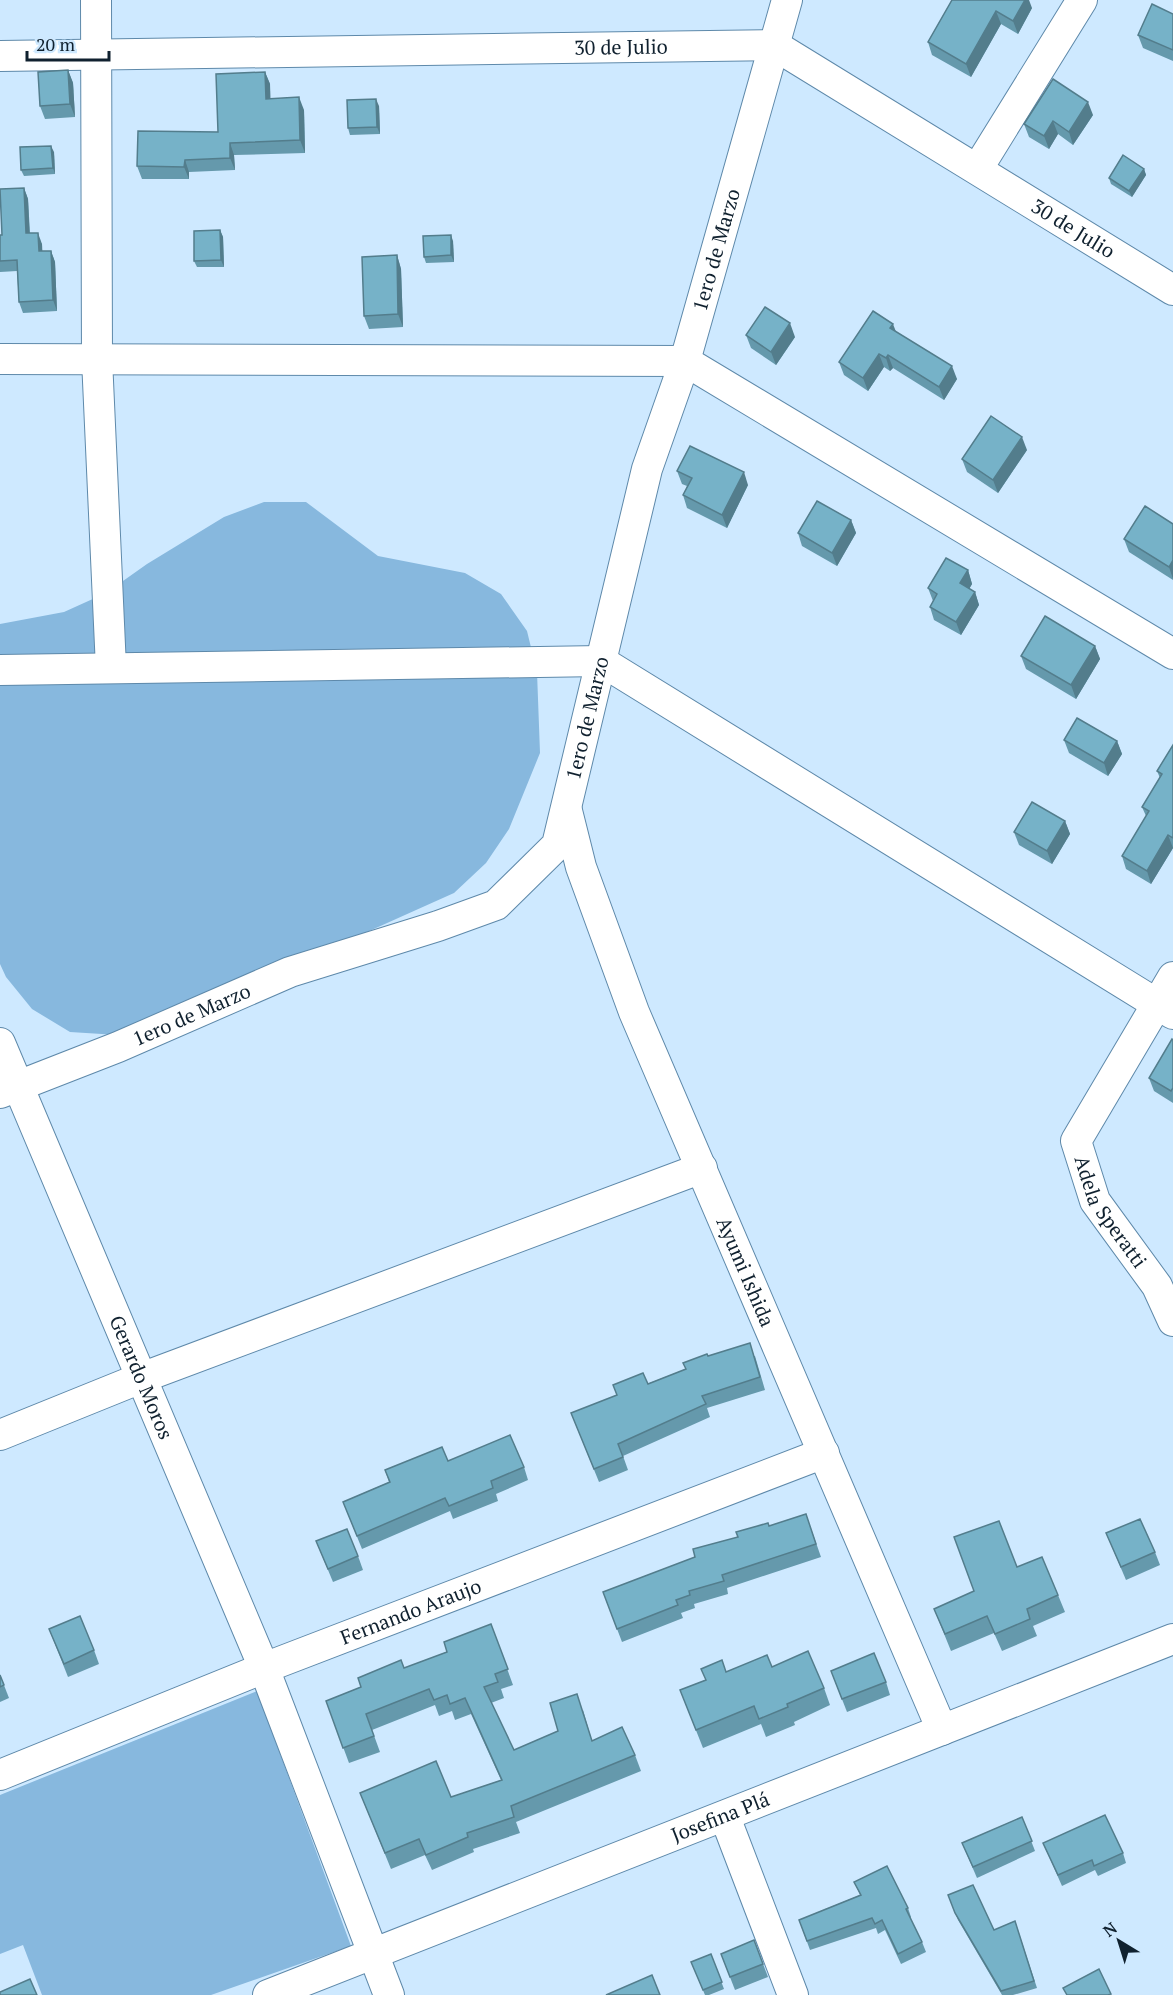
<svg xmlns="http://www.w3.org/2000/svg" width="1173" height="1995" viewBox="0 0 1173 1995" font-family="'PT Serif',serif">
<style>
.green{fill:#87b8de}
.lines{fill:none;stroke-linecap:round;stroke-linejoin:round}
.minor-casing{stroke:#5e89aa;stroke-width:32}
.minor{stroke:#fff;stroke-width:30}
.wall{fill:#6599ac}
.shaded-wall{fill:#537d8c}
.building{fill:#76b2c8;stroke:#537d8c;stroke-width:1.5}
.labels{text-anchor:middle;stroke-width:4.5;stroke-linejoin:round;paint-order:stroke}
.street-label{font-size:20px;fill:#10212f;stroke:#cee9ff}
</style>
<rect width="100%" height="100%" fill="#cee9ff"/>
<g class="green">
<path d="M264 502H306L378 556 465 573 501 594 527 631 537 672 540 753 509 829 486 863 454 893 289 967 118 1035 70 1032 32 1009 6 977 0 964V624L64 612 106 593 147 564 224 517Z"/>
<path d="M257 1691 351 1946 211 1995H42L23 1945 0 1954V1795Z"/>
</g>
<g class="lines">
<defs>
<g id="minor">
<path d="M96 0 97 359 111 668"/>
<path id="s1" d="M0 56 774 45 1173 290"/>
<path d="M978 168 1082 0"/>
<path d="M0 359 685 361 1173 654"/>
<path d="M0 670 601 661 1173 1014"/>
<path id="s2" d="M567 811 581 867 634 1012 942 1730"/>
<path id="s3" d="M1173 977 1076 1141 1095 1201 1157 1286 1173 1321"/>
<path id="s4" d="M0 1043 264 1668 389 1995"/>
<path id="s5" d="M0 1093 118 1047 290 972 438 926 496 905 557 845 647 469 685 361 787 0"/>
<path d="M0 1435 141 1378 702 1168"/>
<path id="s6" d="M0 1775 264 1668 824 1453"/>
<path d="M725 1817 793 1995"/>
<path id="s7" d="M268 1995 1173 1639"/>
</g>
</defs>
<use href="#minor" class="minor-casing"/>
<use href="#minor" class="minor"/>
</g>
<g class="wall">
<path d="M952 0 1032 8 1018 34 1001 24 971 77 932 55 928 42Z"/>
<path d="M1173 14V61L1143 48 1138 35Z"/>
<path d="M68 70 73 83 75 117 45 119 40 106Z"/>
<path d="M265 72 270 84V99L304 110 305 153 234 155 235 170 189 172V179H142L137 166 218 132Z"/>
<path d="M379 106 380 134 350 135 348 128Z"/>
<path d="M1093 115 1073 145 1058 134 1049 149 1029 137 1024 124Z"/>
<path d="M54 152 55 174 24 176 21 170Z"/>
<path d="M1144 169 1146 175 1132 197 1111 184 1109 178Z"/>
<path d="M24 188 28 199 30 233 42 244V251H51L55 262 57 311 23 313 19 302 17 271 0 272V235H2Z"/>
<path d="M220 230 223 237 224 267H197L194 261Z"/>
<path d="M453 241 454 262 426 263 424 257Z"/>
<path d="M397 255 401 269 403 327 369 329 364 316Z"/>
<path d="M896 332 957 379 944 400 893 368 890 371 884 367 868 391 844 375 839 362Z"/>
<path d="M746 335 795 337 776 365 751 348Z"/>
<path d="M1027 450 998 493 967 472 962 459Z"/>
<path d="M677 471 748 485 727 528 687 508 683 495 687 486 682 484Z"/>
<path d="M851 520 856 533 837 566 802 546 798 533Z"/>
<path d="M1173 524V580L1129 552 1124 539Z"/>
<path d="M968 570 972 584 969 589 975 592 979 605 961 635 934 620 930 607 933 601 928 588Z"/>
<path d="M1095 646 1100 659 1076 699 1026 669 1021 656Z"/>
<path d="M1064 740 1117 741 1122 754 1108 776 1069 753Z"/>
<path d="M1173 745V848L1151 884 1126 869 1122 856 1146 816 1142 807 1160 778 1157 771Z"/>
<path d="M1065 821 1070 834 1052 864 1019 845 1014 832Z"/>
<path d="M1173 1040V1103L1154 1091 1149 1078Z"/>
<path d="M708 1356H755L765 1390 707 1408 710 1417 623 1456 628 1470 599 1482 571 1413 686 1369Z"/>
<path d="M448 1461 524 1467 528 1480 496 1494 498 1501 453 1519 450 1511 362 1549 343 1502 389 1482 385 1470Z"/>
<path d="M806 1514 821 1557 727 1588 728 1594 694 1604 695 1608 681 1613 683 1618 622 1642 603 1592 695 1557 738 1537Z"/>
<path d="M1106 1533 1155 1552 1160 1565 1126 1580Z"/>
<path d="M316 1541 358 1556 363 1570 333 1582Z"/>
<path d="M1017 1567 1058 1595 1065 1612 1033 1626 1037 1636 1002 1651 994 1633 951 1651 934 1609 974 1592Z"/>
<path d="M491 1624 513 1685 501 1689 504 1698 491 1703 514 1750 558 1731 583 1710 592 1741 635 1755 641 1771 516 1822 520 1833 473 1849 474 1852 432 1870 425 1855 391 1869 360 1793 451 1797 501 1780 471 1714 455 1720 452 1711 439 1716 435 1705 372 1730 380 1752 349 1763 326 1701 361 1687 404 1668 447 1652Z"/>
<path d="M49 1629 94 1650 99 1664 68 1677Z"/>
<path d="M772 1667 824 1688 830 1705 794 1722 795 1725 766 1737 761 1724 703 1748 680 1690 726 1672Z"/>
<path d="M831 1671 886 1682 890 1695 847 1712Z"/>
<path d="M0 1675 9 1698 0 1702Z"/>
<path d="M1022 1817 1035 1851 977 1878 962 1843Z"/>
<path d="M1043 1843 1123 1853 1126 1863 1098 1876 1095 1870 1062 1886Z"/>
<path d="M854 1882 908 1908 911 1917 910 1918 922 1942 926 1952 901 1964 885 1930 878 1934 876 1928 810 1950 799 1920 860 1895Z"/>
<path d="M948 1895 994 1930 1015 1921 1037 1988 1013 1995H1002L958 1920Z"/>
<path d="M754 1940 768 1977 735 1990 721 1954Z"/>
<path d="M711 1954 724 1989 709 1995H705L691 1962Z"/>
</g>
<g class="shaded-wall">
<path d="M1025 0H1029L1032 8 1018 34 1013 21Z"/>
<path d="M996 11 1001 24 971 77 966 64Z"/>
<path d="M68 70 73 83 75 117 70 104Z"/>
<path d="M265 72 270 84 271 112 266 99Z"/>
<path d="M299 97 304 110 305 153 300 140Z"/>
<path d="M376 99 379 106 380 134 377 127Z"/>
<path d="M1088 102 1093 115 1073 145 1069 132Z"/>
<path d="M1053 121 1058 134 1049 149 1044 136Z"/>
<path d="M230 143 234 155 235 170 230 158Z"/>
<path d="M51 146 54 152 55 174 53 168Z"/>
<path d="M185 160 189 172V179L184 167Z"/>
<path d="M1144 169 1146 175 1132 197 1129 191Z"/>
<path d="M24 188 28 199 30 244 26 233Z"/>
<path d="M220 230 223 237 224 267 221 260Z"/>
<path d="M38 233 42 244 43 262 39 251Z"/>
<path d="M451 235 453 241 454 262 451 255Z"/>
<path d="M51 251 55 262 57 311 53 300Z"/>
<path d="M397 255 401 269 403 327 398 314Z"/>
<path d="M790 323 795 337 776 365 771 352Z"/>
<path d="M893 324 898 337 890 328Z"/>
<path d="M879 354 884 367 868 391 863 378Z"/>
<path d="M888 355 893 368 890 371 886 358Z"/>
<path d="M952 366 957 379 944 400 939 387Z"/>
<path d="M1022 437 1027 450 998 493 993 480Z"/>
<path d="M744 472 748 485 727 528 722 515Z"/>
<path d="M851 520 856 533 837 566 832 553Z"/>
<path d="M1173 560V579L1169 567Z"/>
<path d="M968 570 972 584 965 596 960 583Z"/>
<path d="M975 592 979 605 961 635 956 622Z"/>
<path d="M1095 646 1100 659 1076 699 1071 685Z"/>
<path d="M1117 741 1122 754 1108 776 1104 763Z"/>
<path d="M1065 821 1070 834 1052 864 1047 851Z"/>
<path d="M1168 835 1173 848 1151 884 1147 871Z"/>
</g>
<g class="building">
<path d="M952 0H1025L1013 21 996 11 966 64 928 42Z"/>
<path d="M1152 4 1173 14V50L1138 35Z"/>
<path d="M68 70 70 104 40 106 38 72Z"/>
<path d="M265 72 266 99 299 97 300 140 230 143V158L185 160 184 167 137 166 138 131 218 132 216 74Z"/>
<path d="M1053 79 1088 102 1069 132 1053 121 1044 136 1024 124Z"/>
<path d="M376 99 377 127 348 128 347 100Z"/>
<path d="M51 146 53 168 21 170 20 147Z"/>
<path d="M1123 155 1144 169 1129 191 1109 178Z"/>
<path d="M24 188 26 233H38L39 251H51L53 300 19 302 17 260 0 261V235H2L0 189Z"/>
<path d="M220 230 221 260 194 261V231Z"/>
<path d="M451 235V255L424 257 423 236Z"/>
<path d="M397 255 398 314 364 316 362 257Z"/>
<path d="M765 307 790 323 771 352 746 335Z"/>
<path d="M873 311 893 324 890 328 952 366 939 387 888 355 886 358 879 354 863 378 839 362Z"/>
<path d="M991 416 1022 437 993 480 962 459Z"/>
<path d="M690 446 744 472 722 515 683 495 692 478 677 471Z"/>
<path d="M817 501 851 520 832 553 798 533Z"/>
<path d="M1145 506 1173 524V560L1169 567 1124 539Z"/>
<path d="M946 558 968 570 960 583 975 592 956 622 930 607 937 594 928 588Z"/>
<path d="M1045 616 1095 646 1071 685 1021 656Z"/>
<path d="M1077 718 1117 741 1104 763 1064 740Z"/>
<path d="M1173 745V838L1168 835 1147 871 1122 856 1149 811 1142 807 1162 774 1157 771Z"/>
<path d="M1032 802 1065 821 1047 851 1014 832Z"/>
<path d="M1172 1039 1173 1040V1088L1171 1091 1149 1078Z"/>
<path d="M750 1343 760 1377 702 1396 706 1404 618 1444 623 1457 594 1469 571 1413 617 1395 613 1385 643 1373 648 1384 686 1369 683 1363 707 1354 708 1356Z"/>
<path d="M510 1435 524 1467 491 1481 493 1488 449 1506 445 1498 357 1536 343 1502 390 1482 385 1470 442 1447 448 1461Z"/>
<path d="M806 1514 816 1544 722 1575 724 1581 689 1591 690 1595 676 1600 678 1605 617 1629 603 1592 695 1557 693 1549 738 1537 736 1532 768 1523 769 1526Z"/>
<path d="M1140 1519 1155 1552 1121 1567 1106 1533Z"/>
<path d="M999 1521 1017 1567 1042 1557 1058 1595 1027 1609 1030 1619 995 1634 987 1616 945 1634 934 1609 974 1591 954 1537Z"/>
<path d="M347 1529 358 1556 328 1569 316 1541Z"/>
<path d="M80 1616 94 1650 64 1664 49 1629Z"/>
<path d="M491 1624 508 1669 495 1674 498 1682 484 1687 514 1750 558 1731 550 1703 577 1694 592 1741 622 1727 635 1755 511 1806 514 1817 467 1833 468 1837 426 1855 419 1839 385 1853 360 1793 436 1761 451 1797 502 1780 465 1698 450 1704 447 1695 434 1700 429 1689 366 1714 374 1736 343 1748 326 1701 361 1687 358 1678 401 1660 404 1668 447 1652 444 1642Z"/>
<path d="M808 1651 824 1688 787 1704 788 1707 759 1719 754 1706 696 1730 680 1690 706 1680 701 1669 722 1660 726 1672 767 1655 772 1667Z"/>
<path d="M874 1653 886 1682 842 1699 831 1671Z"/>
<path d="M0 1675 4 1685 0 1687Z"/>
<path d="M1105 1815 1123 1853 1094 1866 1092 1860 1058 1875 1043 1843Z"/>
<path d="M1022 1817 1032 1841 973 1867 962 1843Z"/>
<path d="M887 1866 908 1908 906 1909 922 1942 898 1954 882 1920 875 1924 872 1918 807 1941 799 1920 861 1895 854 1882Z"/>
<path d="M973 1885 994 1930 1015 1921 1034 1981 1001 1991 955 1913 948 1895Z"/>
<path d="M754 1940 763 1964 730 1977 721 1954Z"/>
<path d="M711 1954 722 1982 703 1990 691 1962Z"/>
<path d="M1099 1969 1111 1994 1108 1995H1067L1063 1988Z"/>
<path d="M652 1975 660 1995H606Z"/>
<path d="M30 1979 37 1995H0V1992Z"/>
</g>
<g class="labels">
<g class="street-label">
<text dy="7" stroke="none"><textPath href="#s1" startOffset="621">30 de Julio</textPath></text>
<text dy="7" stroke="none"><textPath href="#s1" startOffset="1125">30 de Julio</textPath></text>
<text dy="7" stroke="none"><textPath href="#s5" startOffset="1233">1ero de Marzo</textPath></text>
<text dy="7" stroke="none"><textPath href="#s5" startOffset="747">1ero de Marzo</textPath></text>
<text dy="7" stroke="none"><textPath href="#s5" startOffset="207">1ero de Marzo</textPath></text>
<text dy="7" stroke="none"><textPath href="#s3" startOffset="270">Adela Speratti</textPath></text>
<text dy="7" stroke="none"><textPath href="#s2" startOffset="495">Ayumi Ishida</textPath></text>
<text dy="7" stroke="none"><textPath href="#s4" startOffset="363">Gerardo Moros</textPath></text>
<text dy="7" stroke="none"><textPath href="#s6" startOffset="442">Fernando Araujo</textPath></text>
<text dy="7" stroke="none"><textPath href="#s7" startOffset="486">Josefina Plá</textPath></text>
</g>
</g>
<g transform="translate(1119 1941) rotate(322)" stroke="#cee9ff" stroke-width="4.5" paint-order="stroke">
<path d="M0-4.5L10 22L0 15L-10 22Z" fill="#10212f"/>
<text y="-9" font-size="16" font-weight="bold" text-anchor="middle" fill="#10212f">N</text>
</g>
<path d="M27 51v9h82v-9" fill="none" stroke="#10212f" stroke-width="3"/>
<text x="36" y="51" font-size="18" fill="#10212f" stroke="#cee9ff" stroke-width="4.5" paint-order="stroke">20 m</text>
</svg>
